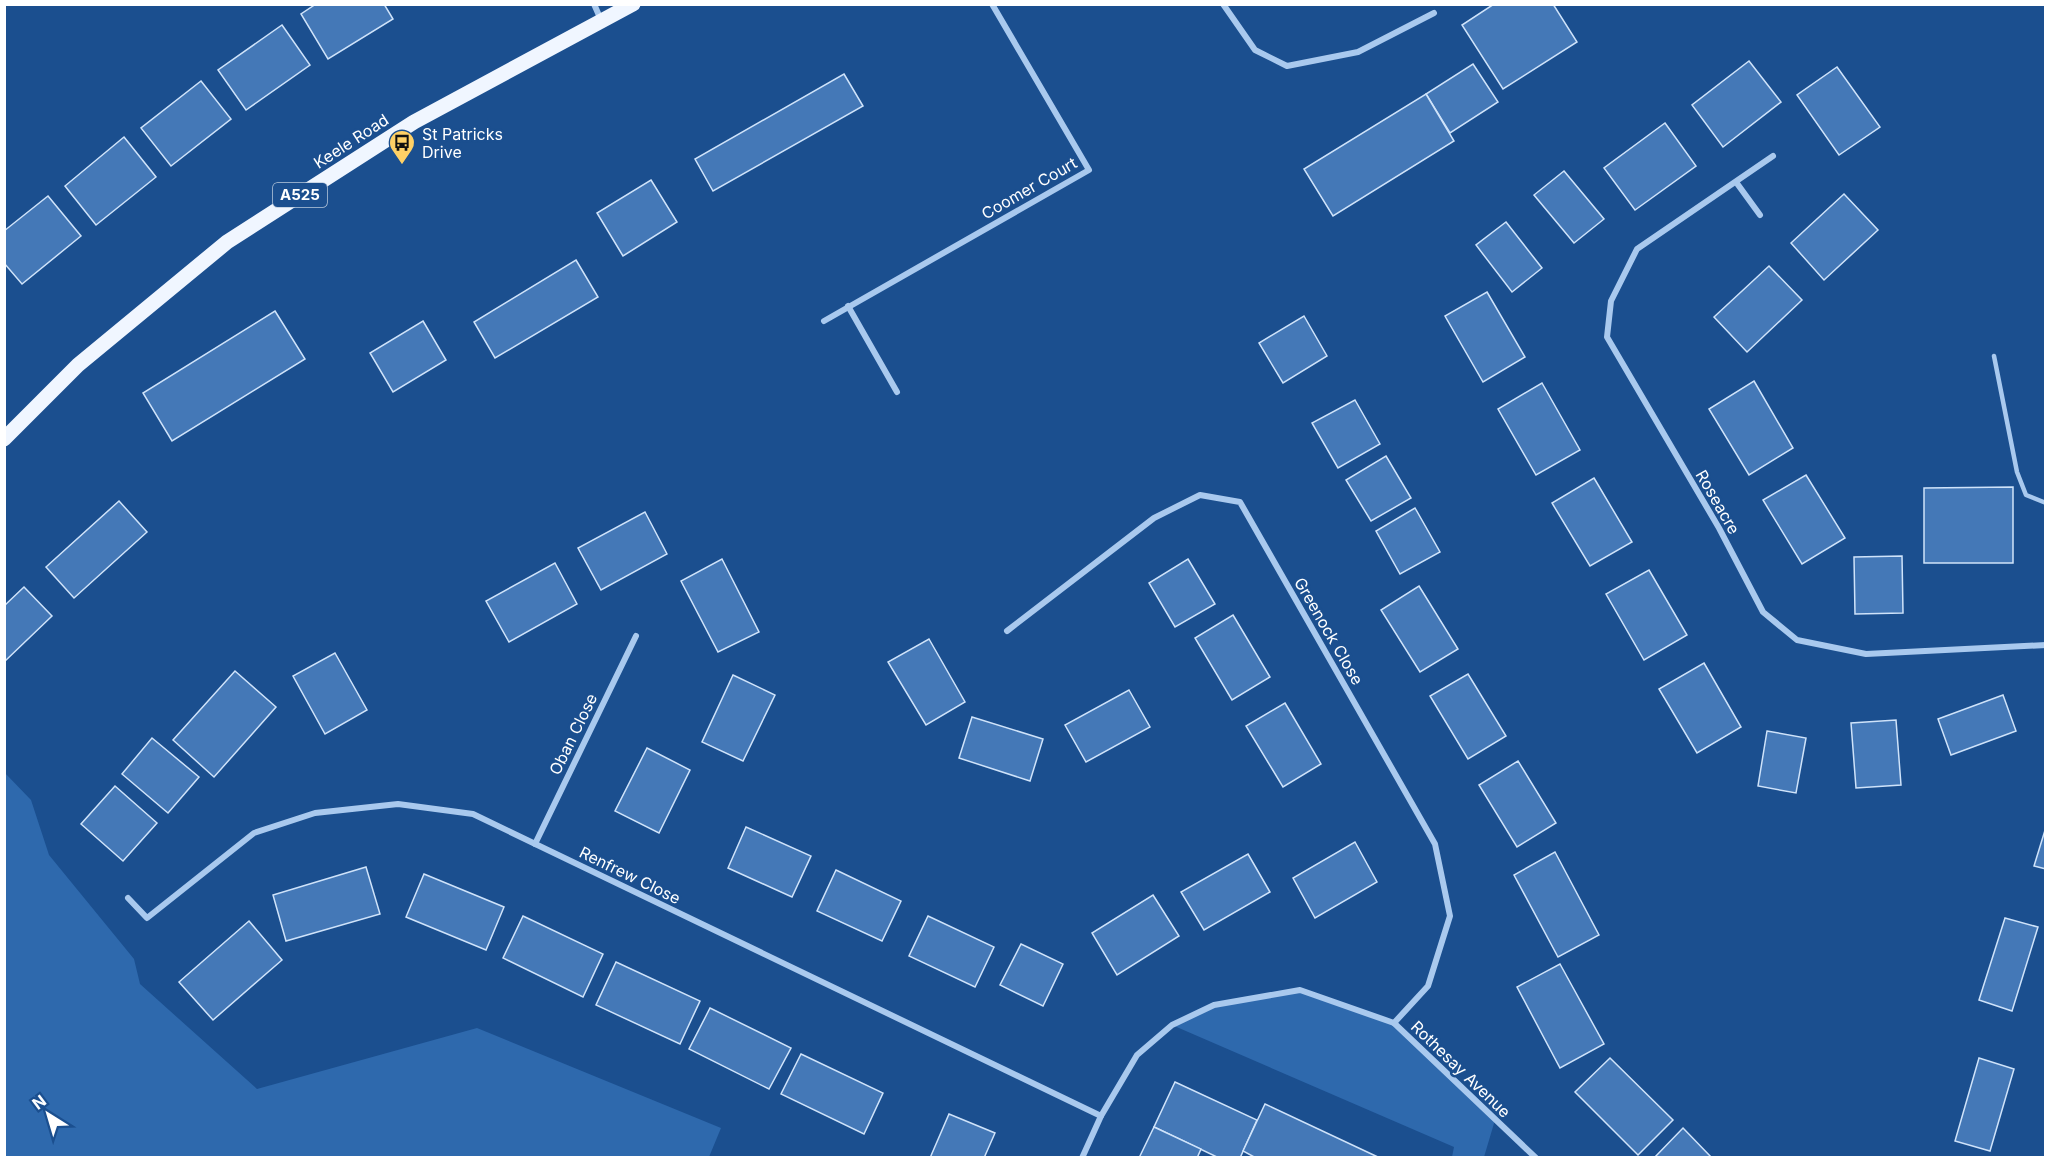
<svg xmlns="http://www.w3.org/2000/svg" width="2050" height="1162" viewBox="0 0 2050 1162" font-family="Inter,sans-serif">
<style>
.green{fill:#2e69ad}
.building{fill:#4478b7;stroke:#cfe3fa;stroke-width:1.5}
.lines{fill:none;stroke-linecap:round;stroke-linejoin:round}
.lane{stroke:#a9c9ee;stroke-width:4.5}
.street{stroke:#a9c9ee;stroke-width:6}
.primary{stroke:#f0f6ff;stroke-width:15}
.labels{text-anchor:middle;stroke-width:5;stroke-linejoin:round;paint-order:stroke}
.shield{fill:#1b4f8f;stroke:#bbcadd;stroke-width:1.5}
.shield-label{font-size:15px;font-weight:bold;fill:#fff}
.poi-label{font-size:16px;fill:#fff;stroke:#1b4f8f;text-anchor:start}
.street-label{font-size:16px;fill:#fff;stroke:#1b4f8f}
</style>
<rect width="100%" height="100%" fill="#1b4f8f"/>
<g class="green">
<path d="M4 772 31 800 49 855 134 959 140 984 257 1089 477 1028 721 1128 709 1157H5Z"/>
<path d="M1300 990 1394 1023 1495 1120 1484 1157H1452L1454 1147 1172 1025 1214 1005Z"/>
</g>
<g class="building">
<path d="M316 4H384L393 19 328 59 301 14Z"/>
<path d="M1494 4H1553L1577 42 1503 89 1462 25Z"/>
<path d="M282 25 310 65 246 110 218 70Z"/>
<path d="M1749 61 1781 102 1723 147 1692 105Z"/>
<path d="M1473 64 1498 102 1450 133 1426 94Z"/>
<path d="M1837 67 1880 127 1839 155 1797 95Z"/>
<path d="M844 74 863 106 713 191 695 159Z"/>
<path d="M201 81 231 119 171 166 141 128Z"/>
<path d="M1426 94 1454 141 1333 216 1304 169Z"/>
<path d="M1665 123 1696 166 1635 210 1604 168Z"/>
<path d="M124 137 156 177 96 225 65 186Z"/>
<path d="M1564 171 1604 219 1574 243 1534 195Z"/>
<path d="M651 180 677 222 623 256 597 213Z"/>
<path d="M1844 194 1878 230 1824 280 1791 243Z"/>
<path d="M48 196 81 236 22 284 4 263V231Z"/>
<path d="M1506 222 1542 268 1512 292 1476 245Z"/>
<path d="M576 260 598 297 495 358 474 322Z"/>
<path d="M1769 266 1802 300 1747 352 1714 317Z"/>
<path d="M1487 292 1525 357 1483 382 1445 316Z"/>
<path d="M275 311 305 359 172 441 143 393Z"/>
<path d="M1304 316 1327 356 1283 383 1259 343Z"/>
<path d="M423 321 446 360 393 392 370 353Z"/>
<path d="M1754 381 1793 448 1749 475 1709 409Z"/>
<path d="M1542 383 1580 450 1536 475 1498 409Z"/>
<path d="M1355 400 1380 444 1338 468 1312 423Z"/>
<path d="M1386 456 1411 498 1371 521 1346 480Z"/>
<path d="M1806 475 1845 538 1802 564 1763 500Z"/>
<path d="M1594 478 1632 542 1590 566 1552 503Z"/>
<path d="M2013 487V563H1924V488Z"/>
<path d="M119 501 147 532 74 598 46 567Z"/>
<path d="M1415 508 1440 552 1400 574 1376 531Z"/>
<path d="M645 512 667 554 601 590 578 548Z"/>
<path d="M1902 556 1903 613 1855 614 1854 557Z"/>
<path d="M722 559 759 632 718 652 681 581Z"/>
<path d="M1188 559 1215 604 1175 627 1149 583Z"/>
<path d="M555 563 577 604 509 642 486 601Z"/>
<path d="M1649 570 1687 635 1644 660 1606 594Z"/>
<path d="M1419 586 1458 649 1420 672 1381 610Z"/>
<path d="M24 587 52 616 4 662V606Z"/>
<path d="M1233 615 1270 677 1232 700 1195 638Z"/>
<path d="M929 639 965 702 926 725 888 662Z"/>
<path d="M335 653 367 710 325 734 293 676Z"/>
<path d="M1704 663 1741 727 1697 753 1659 689Z"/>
<path d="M235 671 276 707 214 777 173 740Z"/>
<path d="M1468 674 1506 736 1468 759 1430 696Z"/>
<path d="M733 675 775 695 743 761 702 742Z"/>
<path d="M1129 690 1150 727 1086 762 1065 725Z"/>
<path d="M2003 695 2016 731 1951 755 1938 719Z"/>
<path d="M1285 703 1321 764 1283 787 1246 726Z"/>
<path d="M972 717 1043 739 1030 781 959 758Z"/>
<path d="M1896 720 1901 785 1856 788 1851 723Z"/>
<path d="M1767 731 1806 738 1796 793 1758 786Z"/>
<path d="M152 738 199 777 168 813 122 774Z"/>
<path d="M647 748 690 770 659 833 615 811Z"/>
<path d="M1518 761 1556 823 1517 847 1479 785Z"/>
<path d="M115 786 157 823 123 861 81 824Z"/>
<path d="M746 827 811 856 792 897 728 868Z"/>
<path d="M2046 827V869L2034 866Z"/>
<path d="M1355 842 1377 882 1315 918 1293 878Z"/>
<path d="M1555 852 1599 935 1558 957 1514 875Z"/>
<path d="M1248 854 1270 892 1204 930 1181 892Z"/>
<path d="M366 867 380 914 286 941 273 895Z"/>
<path d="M836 870 901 901 882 941 817 911Z"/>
<path d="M424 874 504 907 486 950 406 917Z"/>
<path d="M1153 895 1179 936 1117 975 1092 933Z"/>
<path d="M523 916 603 954 583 997 503 958Z"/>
<path d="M928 916 994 947 975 987 909 956Z"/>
<path d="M2005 918 2038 927 2012 1011 1979 1000Z"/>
<path d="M249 921 282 960 213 1020 179 982Z"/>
<path d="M1021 944 1063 964 1043 1006 1000 985Z"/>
<path d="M616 962 700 1001 680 1044 596 1005Z"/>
<path d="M1560 964 1604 1044 1560 1068 1517 987Z"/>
<path d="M710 1008 791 1048 769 1089 689 1049Z"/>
<path d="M801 1054 883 1093 864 1134 781 1094Z"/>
<path d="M1610 1058 1673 1120 1638 1155 1575 1092Z"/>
<path d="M1979 1058 2014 1069 1990 1151 1955 1141Z"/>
<path d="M1175 1082 1257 1120 1240 1158H1219L1154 1127Z"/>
<path d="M1265 1104 1380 1158H1256L1243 1151Z"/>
<path d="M949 1114 995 1133 984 1158H930Z"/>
<path d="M1154 1127 1201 1149 1197 1158H1139Z"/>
<path d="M1683 1128 1712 1158H1654Z"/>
</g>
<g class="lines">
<path class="lane" d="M1994 356 2017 472 2026 495 2046 503"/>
<g class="street">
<path d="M594 4 601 20"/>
<path d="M1223 4 1255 50 1287 66 1358 52 1434 13"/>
<path d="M1773 156 1637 249 1611 301 1607 337 1719 528 1763 612 1797 640 1866 654 2046 645"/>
<path d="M1736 182 1760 215"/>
<path d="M848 306 897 392"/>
<path d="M824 321 1089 170 992 4"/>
<path d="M1007 631 1154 518 1200 495 1240 502 1435 844 1450 916 1428 986 1394 1023"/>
<path d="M535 844 636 636"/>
<path d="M128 898 147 918 254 833 315 813 398 804 473 814 1101 1116"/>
<path d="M1082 1158 1101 1116 1137 1055 1172 1025 1214 1005 1300 990 1394 1023 1536 1158"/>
</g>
<path class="primary" d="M4 439 78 365 227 242 414 122 633 4"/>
</g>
<defs>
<symbol id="bus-pin" viewBox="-11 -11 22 30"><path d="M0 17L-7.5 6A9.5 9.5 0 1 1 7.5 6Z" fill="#ffd166" stroke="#1b4f8f"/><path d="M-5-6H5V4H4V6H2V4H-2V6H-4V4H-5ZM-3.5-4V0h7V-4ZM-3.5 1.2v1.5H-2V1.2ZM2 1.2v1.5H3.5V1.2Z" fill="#111"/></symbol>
</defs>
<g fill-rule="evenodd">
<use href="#bus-pin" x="387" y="128" width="30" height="40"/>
</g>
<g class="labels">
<rect class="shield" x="273" y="183" width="54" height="24" rx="4.5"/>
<g class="shield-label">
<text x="300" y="200">A525</text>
</g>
<g class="poi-label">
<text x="422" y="140">St Patricks<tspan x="422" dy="18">Drive</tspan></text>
</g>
<g class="street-label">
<text transform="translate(351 141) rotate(-33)" y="6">Keele Road</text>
<text transform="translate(1029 188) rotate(-30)" y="6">Coomer Court</text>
<text transform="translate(1718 502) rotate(60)" y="6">Roseacre</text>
<text transform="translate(1329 631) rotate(60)" y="6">Greenock Close</text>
<text transform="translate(573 734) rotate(-64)" y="6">Oban Close</text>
<text transform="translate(630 875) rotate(26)" y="6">Renfrew Close</text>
<text transform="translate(1461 1069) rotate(44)" y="6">Rothesay Avenue</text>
</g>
</g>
<rect width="2050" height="1162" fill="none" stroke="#ffffff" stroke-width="12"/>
<g transform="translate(48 1114) rotate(323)" stroke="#1b4f8f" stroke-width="4.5" paint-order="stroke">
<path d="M0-4.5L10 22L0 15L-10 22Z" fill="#ffffff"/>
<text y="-9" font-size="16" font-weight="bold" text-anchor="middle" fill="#ffffff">N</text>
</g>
</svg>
